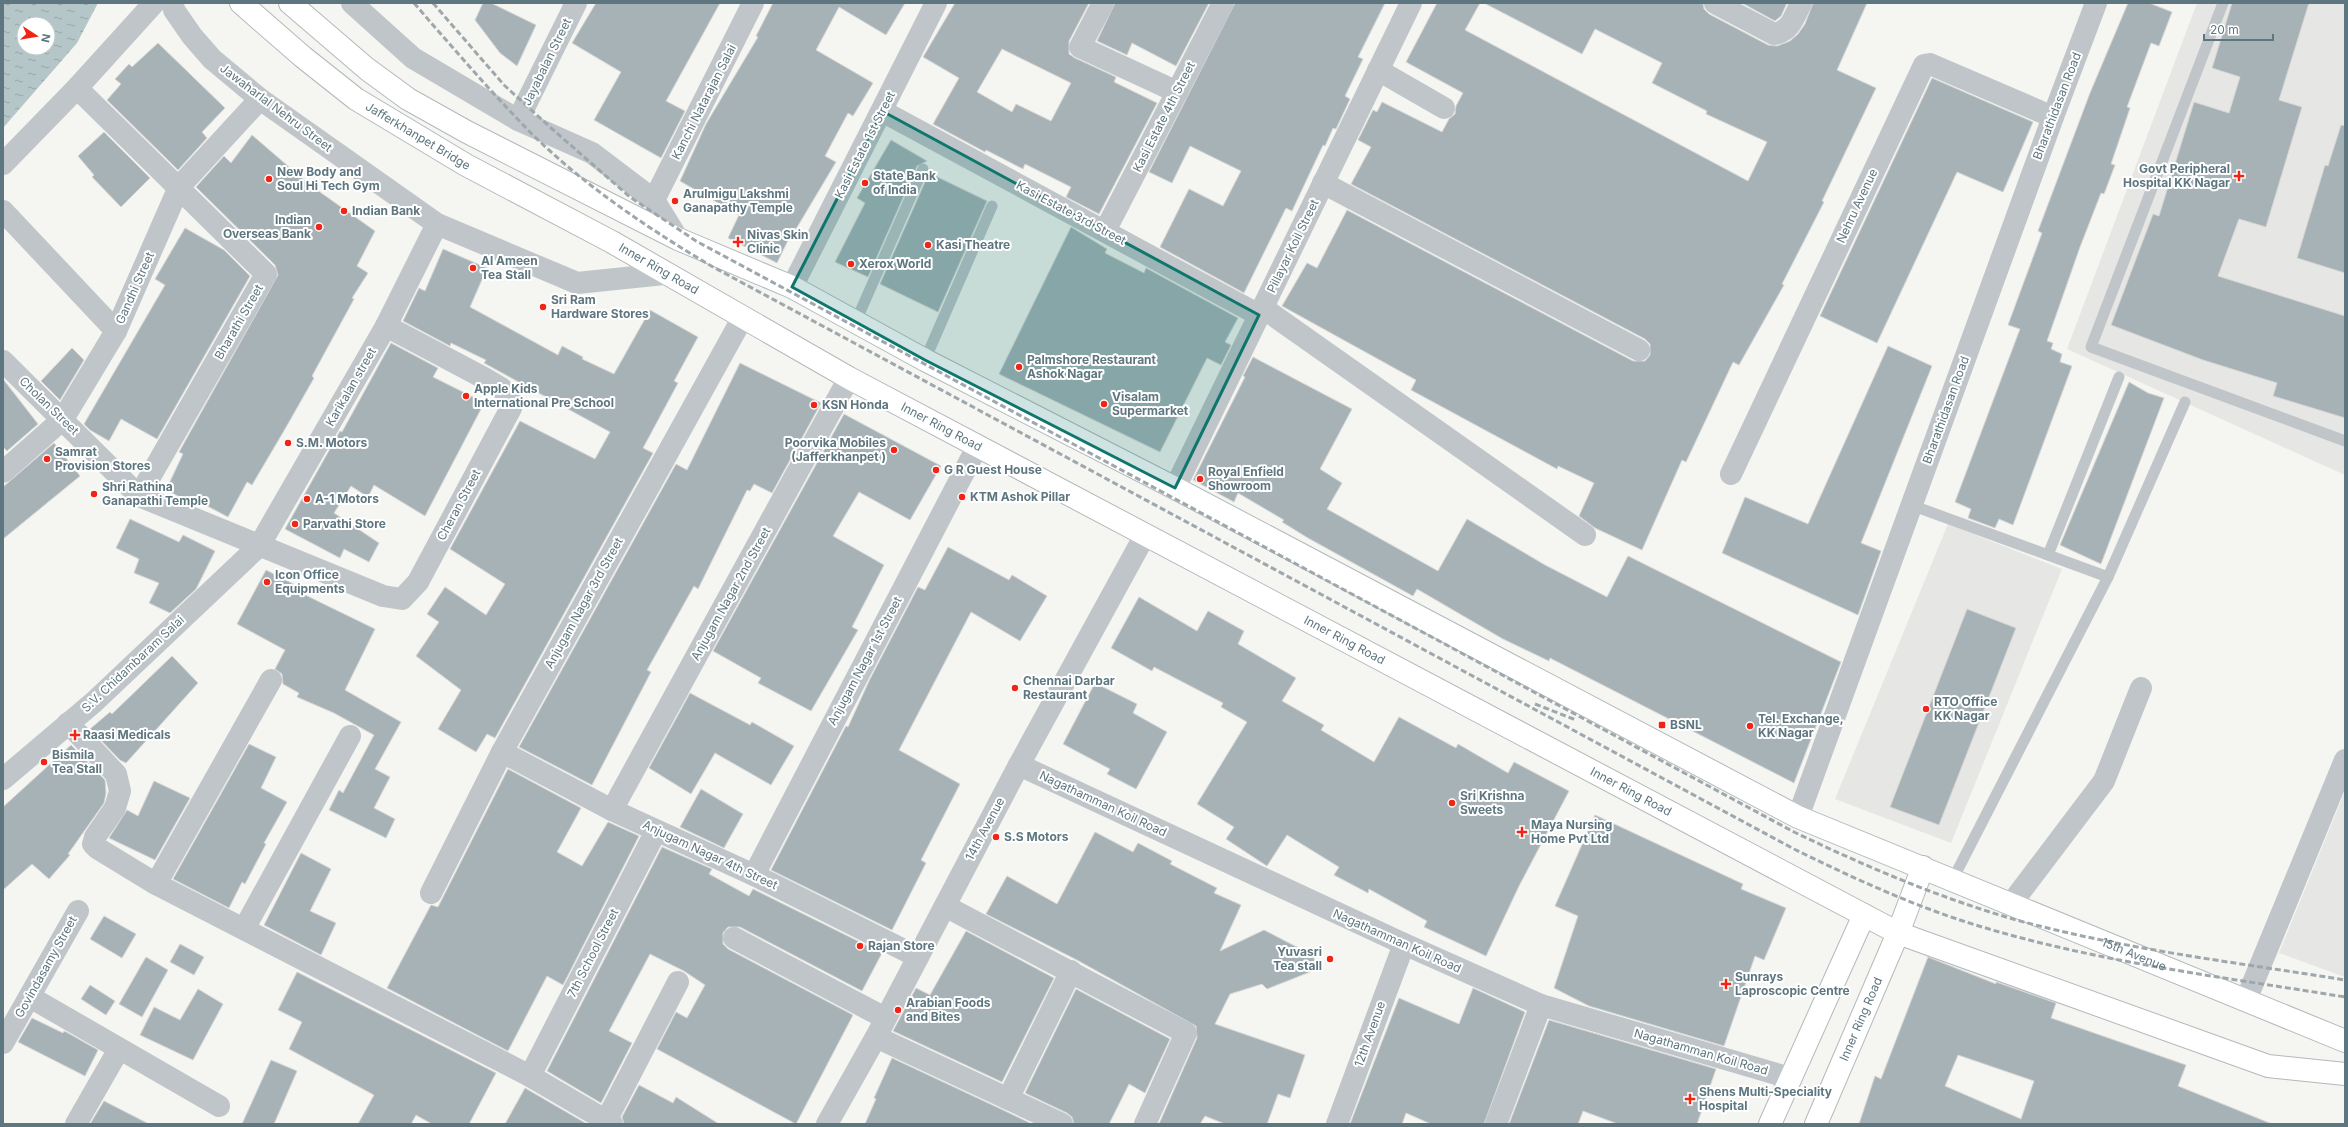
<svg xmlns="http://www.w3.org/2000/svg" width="2348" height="1127" viewBox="0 0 2348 1127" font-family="Inter,sans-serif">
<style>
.built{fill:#e6e6e4}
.water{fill:url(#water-ripples);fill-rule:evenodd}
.building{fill:#a6b2b6;stroke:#d6d6d4;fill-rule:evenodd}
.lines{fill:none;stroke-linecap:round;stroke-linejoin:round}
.primary-casing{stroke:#b3b9bc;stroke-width:24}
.service{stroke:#bfc5c8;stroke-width:11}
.minor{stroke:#bfc5c8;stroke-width:22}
.tertiary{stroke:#bfc5c8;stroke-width:22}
.primary{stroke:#fff;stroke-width:22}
.rail{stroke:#9ea8ac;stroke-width:3;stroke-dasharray:6 3;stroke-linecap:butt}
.marked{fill:#0f766e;fill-opacity:0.2;stroke:#0f766e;stroke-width:3;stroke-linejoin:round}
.poi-dot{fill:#f12415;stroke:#fff;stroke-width:1.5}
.labels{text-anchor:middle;stroke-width:4;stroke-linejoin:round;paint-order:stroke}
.street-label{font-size:12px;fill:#5e767f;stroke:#fff}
.poi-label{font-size:12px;font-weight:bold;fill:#5e767f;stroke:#fff;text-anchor:start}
</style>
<defs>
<pattern id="water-ripples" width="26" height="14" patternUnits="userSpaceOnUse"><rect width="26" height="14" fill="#b5c6c8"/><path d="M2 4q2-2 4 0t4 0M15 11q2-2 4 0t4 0" fill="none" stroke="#96a5a8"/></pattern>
</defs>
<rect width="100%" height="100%" fill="#f5f5f1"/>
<g class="built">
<path d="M2197 3H2345V475L2067 349Z"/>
<path d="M1948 524 2062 569 1951 843 1835 799Z"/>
<path d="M2345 791V977L2279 953Z"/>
</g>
<path class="water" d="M3 3H98L77 43 3 128ZM24 24H48V48H24Z"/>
<g class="building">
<path d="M483 3H491L536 25 517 66 500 53 475 20Z"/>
<path d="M596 3H720L666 101 685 111 661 158 594 120 621 72 572 43Z"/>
<path d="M773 3H905L886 35 839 7 816 50 873 83 853 116 848 113 825 156 836 162 796 229 794 228 777 263 728 238 739 215 680 181 706 124 758 37 756 36Z"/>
<path d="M955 3H1089L1069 41V54L1075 58 1116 77 1114 82 1157 103 1099 214 1066 197 1071 187 1025 164 1023 169 986 150 985 152 933 124 959 78 923 57ZM1002 49 1071 83 1051 121 1016 104 1012 112 977 92Z"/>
<path d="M1115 3H1209L1176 66 1132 43 1127 55 1097 41Z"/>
<path d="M1235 3H1385L1358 57 1363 59 1345 96 1350 99 1336 129 1333 128 1325 146 1323 145 1292 211 1286 208 1244 293 1160 247 1189 189 1223 206 1241 171 1190 146 1172 183 1149 172Z"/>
<path d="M1437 3H1480L1465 30 1748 181 1767 142 1706 114 1707 111 1652 83 1662 63 1595 29 1582 54 1484 3H1703L1704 9 1709 14 1768 45 1777 46 1790 41 1798 34 1805 24 1813 3H1867L1837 70 1876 88 1822 201 1824 202 1782 284 1784 285 1739 365 1733 362 1686 462 1682 460 1642 550 1595 528 1579 516 1594 483 1558 466 1557 469 1411 390 1416 380 1282 306 1307 263 1317 268 1347 210 1633 361H1645L1650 355V344L1645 339 1351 184 1371 147 1358 140 1373 110 1377 112 1382 102 1442 132 1449 119 1455 114 1456 106 1463 93 1406 62Z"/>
<path d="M1742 3H1787L1781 16 1775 21Z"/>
<path d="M2128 3H2149L2172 12 2159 46 2151 43 2127 107 2130 108 2111 164 2115 165 2104 194 2101 193 2080 247 2047 341 2053 343 2051 349 2062 354 2060 362 2072 366 2013 525 1999 519 1995 528 1968 518 1971 509 1955 502 2020 329 2008 325 2042 233 2038 231 2090 93Z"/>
<path d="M2232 3H2309L2279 100 2302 107 2266 227 2239 219 2218 276 2345 316V418L2273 396 2277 383 2203 360 2111 325 2153 214 2159 216 2194 102 2229 113 2240 77 2212 68Z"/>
<path d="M158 43 225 108 202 132 207 138 178 170 107 100 121 84 115 79 129 64 132 67Z"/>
<path d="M1932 78 2033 122 2003 192 1957 172 1877 343 1820 316Z"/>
<path d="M2341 125 2345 126V273L2297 258 2325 165 2328 166Z"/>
<path d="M104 132 150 178 121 207 92 177 94 175 78 156Z"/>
<path d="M252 135 310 185 375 231 357 266 368 273 352 298 354 299 312 376 314 378 285 429 252 485 247 482 228 517 196 500 194 504 166 490 183 454 179 452 278 275 275 265 196 187 224 156 231 163Z"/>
<path d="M891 140 927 161 917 166 868 277 835 262 865 203 857 198Z"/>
<path d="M929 173 987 201 938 312 880 284Z"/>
<path d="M1071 227 1107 249 1105 253 1144 273 1146 268 1238 318 1225 342 1231 345 1221 365 1207 358 1160 452 999 374Z"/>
<path d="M185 228 224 250 250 276 157 439 121 419 109 441 90 430 84 424 165 285 155 279Z"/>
<path d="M443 249 487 268 470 307 558 355 562 346 583 357 582 359 614 374 650 310 698 337 674 381 678 383 643 448 653 453 495 738 487 734 476 752 438 729 461 690 416 656 439 622 427 614 445 587 486 615 505 584 450 549 520 421 595 459 610 432 484 363 486 360 451 343 450 346 403 321 419 288 425 291Z"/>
<path d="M391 343 438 368 433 377 481 401V409L425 516 374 485 368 497 351 486 334 513 379 543 369 562 344 549 340 558 285 529 340 431 342 432Z"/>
<path d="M1888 346 1932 366 1861 543 1881 551 1858 615 1722 553 1745 497 1808 524Z"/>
<path d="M72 348 84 360 60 400 41 381Z"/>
<path d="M1253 357 1352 409 1320 469 1342 483 1327 509 1438 571 1467 519 1545 565 1607 597 1628 556 1841 662 1794 783 1550 658 1549 661 1503 639 1417 589 1413 596 1308 538 1282 522 1284 520 1238 493 1234 502 1193 480 1245 377 1243 376Z"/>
<path d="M740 363 821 403 772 493 754 484 750 491 747 490 698 589 694 586 647 670 651 672 592 785 519 747 676 464 687 470Z"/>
<path d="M3 379 38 424 7 451 3 447Z"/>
<path d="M2129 382 2148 393 2164 398 2101 564 2060 545Z"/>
<path d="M844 414 941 466 910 520 859 492 833 536 884 565 852 627 858 630 811 711 758 683 761 678 713 651Z"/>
<path d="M54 443 80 476 3 539V487Z"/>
<path d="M130 519 179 542 183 535 215 551 196 589 170 613 149 603 159 583 134 573 139 559 116 548Z"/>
<path d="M948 547 1009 580 1012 575 1047 596 1020 641 971 612 899 750 960 784 921 860 926 863 892 930 771 870 846 726 848 727 870 679 918 587 925 590Z"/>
<path d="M266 570 301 588 299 592 375 629 345 690 401 722 375 769 390 777 374 808 395 819 386 838 329 810 339 790 343 793 374 735 334 713 297 697 299 693 283 684 282 674 275 669 285 650 237 624Z"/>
<path d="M1139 597 1197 631 1208 611 1244 631 1238 644 1296 678 1282 701 1324 725 1321 730 1374 762 1399 717 1456 748 1458 744 1508 773 1514 762 1569 791 1519 886 1486 956 1424 927 1427 921 1369 889 1368 893 1334 875 1339 867 1287 835 1267 866 1226 839 1234 827 1197 804 1247 722 1221 707 1223 703 1154 667 1152 671 1111 648Z"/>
<path d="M1967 609 2016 628 1939 825 1890 807Z"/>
<path d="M172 656 198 683 126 763 120 760 90 729 110 712 112 714Z"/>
<path d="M1095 683 1137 704 1133 713 1167 732 1136 789 1107 774 1110 769 1063 744Z"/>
<path d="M690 693 750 725 752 722 794 746 771 785 715 753 691 794 649 768Z"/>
<path d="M249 744 276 757 261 788 287 802 264 843 266 844 245 884 242 882 229 908 173 879Z"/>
<path d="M71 745 105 780 106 793 104 803 68 854 70 855 49 879 32 864 3 890V807Z"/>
<path d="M508 769 581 808 557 852 582 866 608 822 639 836 563 985 547 976 508 1051 387 988 431 905 438 907Z"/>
<path d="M154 781 190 798 155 860 109 838 127 810 138 816Z"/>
<path d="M701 789 743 814 724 848 680 827Z"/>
<path d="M1595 815 1743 884 1741 889 1786 908 1764 960 1755 956 1724 1046 1589 1006 1554 988 1578 916 1555 906Z"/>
<path d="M1095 832 1133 852 1138 843 1172 861 1170 864 1217 888 1214 893 1241 905 1220 951 1264 930 1314 956 1315 970 1267 989 1262 984 1230 994 1215 1024 1305 1055 1290 1098 1278 1094 1267 1124H1225L1205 1116 1200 1124H1159L1197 1038 1196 1026 1077 960 986 914 1007 876 1057 904Z"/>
<path d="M662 847 712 869 709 874 749 896 753 889 882 953 862 991 740 927H728L723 933V944L728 949 853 1015 796 1124 657 1049 676 1012 687 1018 705 985 684 971 650 954 609 1031 632 1043 601 1103 547 1071Z"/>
<path d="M301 853 331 869 310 911 336 923 321 955 264 925Z"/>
<path d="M104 916 136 934 122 958 90 939Z"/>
<path d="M966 931 1054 978 1002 1082 893 1031 916 988 930 995Z"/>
<path d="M180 944 204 957 194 975 170 962Z"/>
<path d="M146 957 168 970 142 1017 119 1004Z"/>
<path d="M1928 957 1996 984V982L2056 1003 2051 1018 2186 1065 2178 1086 2272 1124H1859L1875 1076 1881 1079ZM1958 1055 2034 1081 2021 1119 1945 1086Z"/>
<path d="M297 972 496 1073 469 1124H432L416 1115 411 1124H358L374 1095 289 1049 302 1022 278 1010Z"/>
<path d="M90 985 115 1001 106 1015 81 999Z"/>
<path d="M1473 988 1525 1012 1484 1124H1431L1406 1113 1402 1124H1350L1399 998 1459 1024Z"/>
<path d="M198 989 223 1004 193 1060 140 1035 154 1007 180 1020Z"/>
<path d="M1076 989 1170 1039 1145 1093 1129 1084 1109 1124H1074L1072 1117 1067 1113 1025 1093Z"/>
<path d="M32 1018 63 1033 64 1031 68 1033 98 1050 85 1076 18 1042Z"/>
<path d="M1549 1020 1716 1069 1697 1124H1618L1583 1111 1578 1124H1509Z"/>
<path d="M892 1058 1003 1110 1032 1124H865L876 1099 874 1098Z"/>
<path d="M271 1060 297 1071 274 1124H242Z"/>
<path d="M639 1085 673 1103 676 1097 719 1124H624L622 1117Z"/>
<path d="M525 1088 587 1124H505Z"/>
<path d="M104 1101 149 1124H90Z"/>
</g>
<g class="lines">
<defs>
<g id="primary">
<path id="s1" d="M241 3 303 57 356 99 466 165 612 242 849 378 1898 933 2268 1066 2345 1074"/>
<path id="s2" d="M290 3 367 69 408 99 467 132 678 239 792 287 925 360 1175 488 1798 817 2345 1041"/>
<path d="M1770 1124 1864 915"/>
<path id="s3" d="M1816 1124 1898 933 1923 867"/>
</g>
</defs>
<use href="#primary" class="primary-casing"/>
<g class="service">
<path d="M2223 3 2091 347 2345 441"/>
<path d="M856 321 923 169"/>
<path d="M925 360 992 206"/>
<path d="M1911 505 2108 577"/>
<path d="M2048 555 2119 377"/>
<path d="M1953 879 2108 577 2185 402"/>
</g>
<g class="minor">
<path d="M1103 3 1080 47 1177 92"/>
<path d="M1715 3 1774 34C1791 31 1794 17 1801 3"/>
<path d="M1378 70 1444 108"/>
<path d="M77 88 266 274 139 496"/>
<path d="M882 111 1259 315"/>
<path d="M518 120 576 3"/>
<path d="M3 164 77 88 154 3"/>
<path d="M1323 183 1639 350"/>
<path d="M654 200 753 3"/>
<path d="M3 211 116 331"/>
<path d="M1105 231 1223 3"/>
<path d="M792 287 936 3"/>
<path d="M1263 308 1585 535"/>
<path d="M3 361 139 496 383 596 402 599 418 582 511 408 510 397 501 388 484 378 386 326"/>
<path d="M3 472 63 419 116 331 179 187 260 99"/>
<path d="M1731 474 1924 65 1930 64 2053 117"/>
<path d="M68 723 116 774 120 791 115 808 95 837 93 844 97 848 156 884 530 1076 612 1124"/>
<path d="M502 752 612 810 754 875 918 957"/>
<path d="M3 779 94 702 259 546 386 326 437 224"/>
<path d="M612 810 849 378"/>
<path d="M1798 817 2053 117 2096 3"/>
<path d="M754 875 977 447"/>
<path d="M156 884 271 680"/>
<path d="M431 893 502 752 743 317"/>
<path d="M2011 904 2104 781 2141 688"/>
<path d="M945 906 1186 1033 1145 1124"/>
<path d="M244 929 350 736"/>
<path d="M734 938 885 1018"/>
<path d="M30 997 219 1106"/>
<path d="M2246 1000 2345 760"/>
<path d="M876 1037 1062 1124"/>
<path d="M3 1043 78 911"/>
<path d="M530 1076 656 831"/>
<path d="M1008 1099 1071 971"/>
<path d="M606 1121 678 982"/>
<path d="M76 1124 119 1049"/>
<path d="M1337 1124 1404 944"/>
<path d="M1496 1124 1541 1005"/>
</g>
<g class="tertiary">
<path d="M173 3 174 10 192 36 212 59 260 99 437 224 577 283 664 274"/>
<path d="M352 3 413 58 518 120 592 153 654 200 678 239"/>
<path d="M1175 488 1411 3"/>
<path d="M1019 765 1404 944 1541 1005 1790 1078"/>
<path d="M827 1124 876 1037 1019 765 1145 535"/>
</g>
<use href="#primary" class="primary"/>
<g class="rail">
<path d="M414 3C452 47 490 91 530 132 583 185 649 229 713 267L1794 849C1849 876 1905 902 1963 921 2087 961 2217 976 2345 997"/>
<path d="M433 3 504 85 551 128 630 197 696 241 1794 832C1865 866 1937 897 2013 919 2121 949 2234 962 2345 980"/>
<path d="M1535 704 1576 720"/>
</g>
</g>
<path class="marked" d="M882 111 1259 315 1175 488 925 360 792 287Z"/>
<g class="poi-dot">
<path d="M2237 170h4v4h4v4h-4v4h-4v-4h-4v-4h4z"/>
<circle cx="269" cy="179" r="4"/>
<circle cx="865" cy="183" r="4"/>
<circle cx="675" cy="201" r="4"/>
<circle cx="344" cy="211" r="4"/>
<circle cx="319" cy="227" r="4"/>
<path d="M736 236h4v4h4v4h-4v4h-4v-4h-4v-4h4z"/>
<circle cx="928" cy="245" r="4"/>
<circle cx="851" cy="264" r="4"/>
<circle cx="473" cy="268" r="4"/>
<circle cx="543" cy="307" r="4"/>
<circle cx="1019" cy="367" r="4"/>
<circle cx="466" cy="396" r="4"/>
<circle cx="1104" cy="404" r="4"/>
<circle cx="814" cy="405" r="4"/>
<circle cx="288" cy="443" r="4"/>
<circle cx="894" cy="450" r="4"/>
<circle cx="47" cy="459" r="4"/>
<circle cx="936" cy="470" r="4"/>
<circle cx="1200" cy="479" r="4"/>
<circle cx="94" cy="494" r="4"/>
<circle cx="962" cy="497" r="4"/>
<circle cx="307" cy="499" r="4"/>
<circle cx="295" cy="524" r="4"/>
<circle cx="267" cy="582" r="4"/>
<circle cx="1015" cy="688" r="4"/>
<circle cx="1926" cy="709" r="4"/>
<rect x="1658" y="721" width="8" height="8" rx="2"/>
<circle cx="1750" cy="726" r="4"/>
<path d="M73 729h4v4h4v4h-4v4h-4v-4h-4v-4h4z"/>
<circle cx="44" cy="762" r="4"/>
<circle cx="1452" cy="803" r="4"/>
<path d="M1520 826h4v4h4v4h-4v4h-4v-4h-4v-4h4z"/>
<circle cx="996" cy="837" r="4"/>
<circle cx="860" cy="946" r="4"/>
<circle cx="1330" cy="959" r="4"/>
<path d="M1724 978h4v4h4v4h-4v4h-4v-4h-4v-4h4z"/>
<circle cx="898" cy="1010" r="4"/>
<path d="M1688 1093h4v4h4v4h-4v4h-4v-4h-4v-4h4z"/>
</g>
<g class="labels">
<g class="street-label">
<text transform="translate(547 62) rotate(-64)" y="4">Jayabalan Street</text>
<text transform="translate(704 102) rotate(-63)" y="4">Kanchi Natarajan Salai</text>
<text transform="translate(2057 106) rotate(-69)" y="4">Bharathidasan Road</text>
<text transform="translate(276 108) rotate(37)" y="4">Jawaharlal Nehru Street</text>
<text transform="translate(1164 117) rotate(-63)" y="4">Kasi Estate 4th Street</text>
<text dy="4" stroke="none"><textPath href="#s1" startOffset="222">Jafferkhanpet Bridge</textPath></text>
<text transform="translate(865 145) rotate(-63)" y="4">Kasi Estate 1st Street</text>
<text transform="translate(1857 206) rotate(-65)" y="4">Nehru Avenue</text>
<text transform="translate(1071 213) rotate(28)" y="4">Kasi Estate 3rd Street</text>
<text transform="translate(1293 246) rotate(-64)" y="4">Pillayar Koil Street</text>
<text dy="4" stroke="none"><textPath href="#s1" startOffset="497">Inner Ring Road</textPath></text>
<text transform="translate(135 288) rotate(-66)" y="4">Gandhi Street</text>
<text transform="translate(239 322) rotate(-60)" y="4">Bharathi Street</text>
<text transform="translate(351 387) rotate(-60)" y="4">Karikalan street</text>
<text transform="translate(49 406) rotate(44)" y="4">Cholan Street</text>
<text transform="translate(1946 410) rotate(-70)" y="4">Bharathidasan Road</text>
<text dy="4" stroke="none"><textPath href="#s1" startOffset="821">Inner Ring Road</textPath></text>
<text transform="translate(459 505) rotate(-62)" y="4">Cheran Street</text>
<text transform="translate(731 594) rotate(-61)" y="4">Anjugam Nagar 2nd Street</text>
<text transform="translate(584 603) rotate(-61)" y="4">Anjugam Nagar 3rd Street</text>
<text dy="4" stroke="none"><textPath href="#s1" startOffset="1277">Inner Ring Road</textPath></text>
<text transform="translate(865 661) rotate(-62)" y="4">Anjugam Nagar 1st Street</text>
<text transform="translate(133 664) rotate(-43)" y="4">S.V. Chidambaram Salai</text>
<text dy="4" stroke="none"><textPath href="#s1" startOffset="1601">Inner Ring Road</textPath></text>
<text transform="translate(1103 804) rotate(25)" y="4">Nagathamman Koil Road</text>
<text transform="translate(985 829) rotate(-62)" y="4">14th Avenue</text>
<text transform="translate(710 855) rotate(25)" y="4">Anjugam Nagar 4th Street</text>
<text transform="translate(1397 941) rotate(24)" y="4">Nagathamman Koil Road</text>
<text transform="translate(593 953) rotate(-63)" y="4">7th School Street</text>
<text dy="4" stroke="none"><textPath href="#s2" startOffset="2080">15th Avenue</textPath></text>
<text transform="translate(46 967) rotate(-61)" y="4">Govindasamy Street</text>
<text dy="4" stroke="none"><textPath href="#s3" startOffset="114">Inner Ring Road</textPath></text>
<text transform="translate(1370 1034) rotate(-70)" y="4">12th Avenue</text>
<text transform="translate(1701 1052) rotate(16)" y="4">Nagathamman Koil Road</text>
</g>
<g class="poi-label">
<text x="2230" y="173" text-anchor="end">Govt Peripheral<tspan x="2230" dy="14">Hospital KK Nagar</tspan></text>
<text x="277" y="176">New Body and<tspan x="277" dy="14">Soul Hi Tech Gym</tspan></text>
<text x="873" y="180">State Bank<tspan x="873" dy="14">of India</tspan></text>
<text x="683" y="198">Arulmigu Lakshmi<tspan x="683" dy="14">Ganapathy Temple</tspan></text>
<text x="352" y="215">Indian Bank</text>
<text x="311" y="224" text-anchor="end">Indian<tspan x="311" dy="14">Overseas Bank</tspan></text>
<text x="747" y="239">Nivas Skin<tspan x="747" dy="14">Clinic</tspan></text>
<text x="936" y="249">Kasi Theatre</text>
<text x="481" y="265">Al Ameen<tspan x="481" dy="14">Tea Stall</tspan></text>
<text x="859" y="268">Xerox World</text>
<text x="551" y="304">Sri Ram<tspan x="551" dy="14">Hardware Stores</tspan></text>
<text x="1027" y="364">Palmshore Restaurant<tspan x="1027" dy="14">Ashok Nagar</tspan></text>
<text x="474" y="393">Apple Kids<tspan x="474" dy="14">International Pre School</tspan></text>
<text x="1112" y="401">Visalam<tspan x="1112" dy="14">Supermarket</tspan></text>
<text x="822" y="409">KSN Honda</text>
<text x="296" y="447">S.M. Motors</text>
<text x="886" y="447" text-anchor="end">Poorvika Mobiles<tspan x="886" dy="14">(Jafferkhanpet )</tspan></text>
<text x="55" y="456">Samrat<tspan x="55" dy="14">Provision Stores</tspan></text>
<text x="944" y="474">G R Guest House</text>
<text x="1208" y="476">Royal Enfield<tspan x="1208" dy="14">Showroom</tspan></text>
<text x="102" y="491">Shri Rathina<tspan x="102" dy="14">Ganapathi Temple</tspan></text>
<text x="970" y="501">KTM Ashok Pillar</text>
<text x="315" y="503">A-1 Motors</text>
<text x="303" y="528">Parvathi Store</text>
<text x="275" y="579">Icon Office<tspan x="275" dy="14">Equipments</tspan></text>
<text x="1023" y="685">Chennai Darbar<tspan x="1023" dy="14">Restaurant</tspan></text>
<text x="1934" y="706">RTO Office<tspan x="1934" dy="14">KK Nagar</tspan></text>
<text x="1758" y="723">Tel. Exchange,<tspan x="1758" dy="14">KK Nagar</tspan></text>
<text x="1670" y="729">BSNL</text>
<text x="83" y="739">Raasi Medicals</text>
<text x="52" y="759">Bismila<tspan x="52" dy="14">Tea Stall</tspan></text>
<text x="1460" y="800">Sri Krishna<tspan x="1460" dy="14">Sweets</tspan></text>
<text x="1531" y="829">Maya Nursing<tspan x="1531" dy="14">Home Pvt Ltd</tspan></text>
<text x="1004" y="841">S.S Motors</text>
<text x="868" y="950">Rajan Store</text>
<text x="1322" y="956" text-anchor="end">Yuvasri<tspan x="1322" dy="14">Tea stall</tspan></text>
<text x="1735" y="981">Sunrays<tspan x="1735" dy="14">Laproscopic Centre</tspan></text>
<text x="906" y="1007">Arabian Foods<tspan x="906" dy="14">and Bites</tspan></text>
<text x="1699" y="1096">Shens Multi-Speciality<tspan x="1699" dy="14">Hospital</tspan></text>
</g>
</g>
<rect width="2348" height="1127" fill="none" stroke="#5e767f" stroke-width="8"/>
<g transform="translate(36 36) rotate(102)"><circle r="19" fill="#ffffff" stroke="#bfc8cc"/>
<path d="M0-3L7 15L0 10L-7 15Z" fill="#f12415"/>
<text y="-6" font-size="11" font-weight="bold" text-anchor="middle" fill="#5e767f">N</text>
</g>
<path d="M2204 34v6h69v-6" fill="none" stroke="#5e767f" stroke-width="2"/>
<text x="2210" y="34" font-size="12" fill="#5e767f" stroke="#ffffff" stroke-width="3" paint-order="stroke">20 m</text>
</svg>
